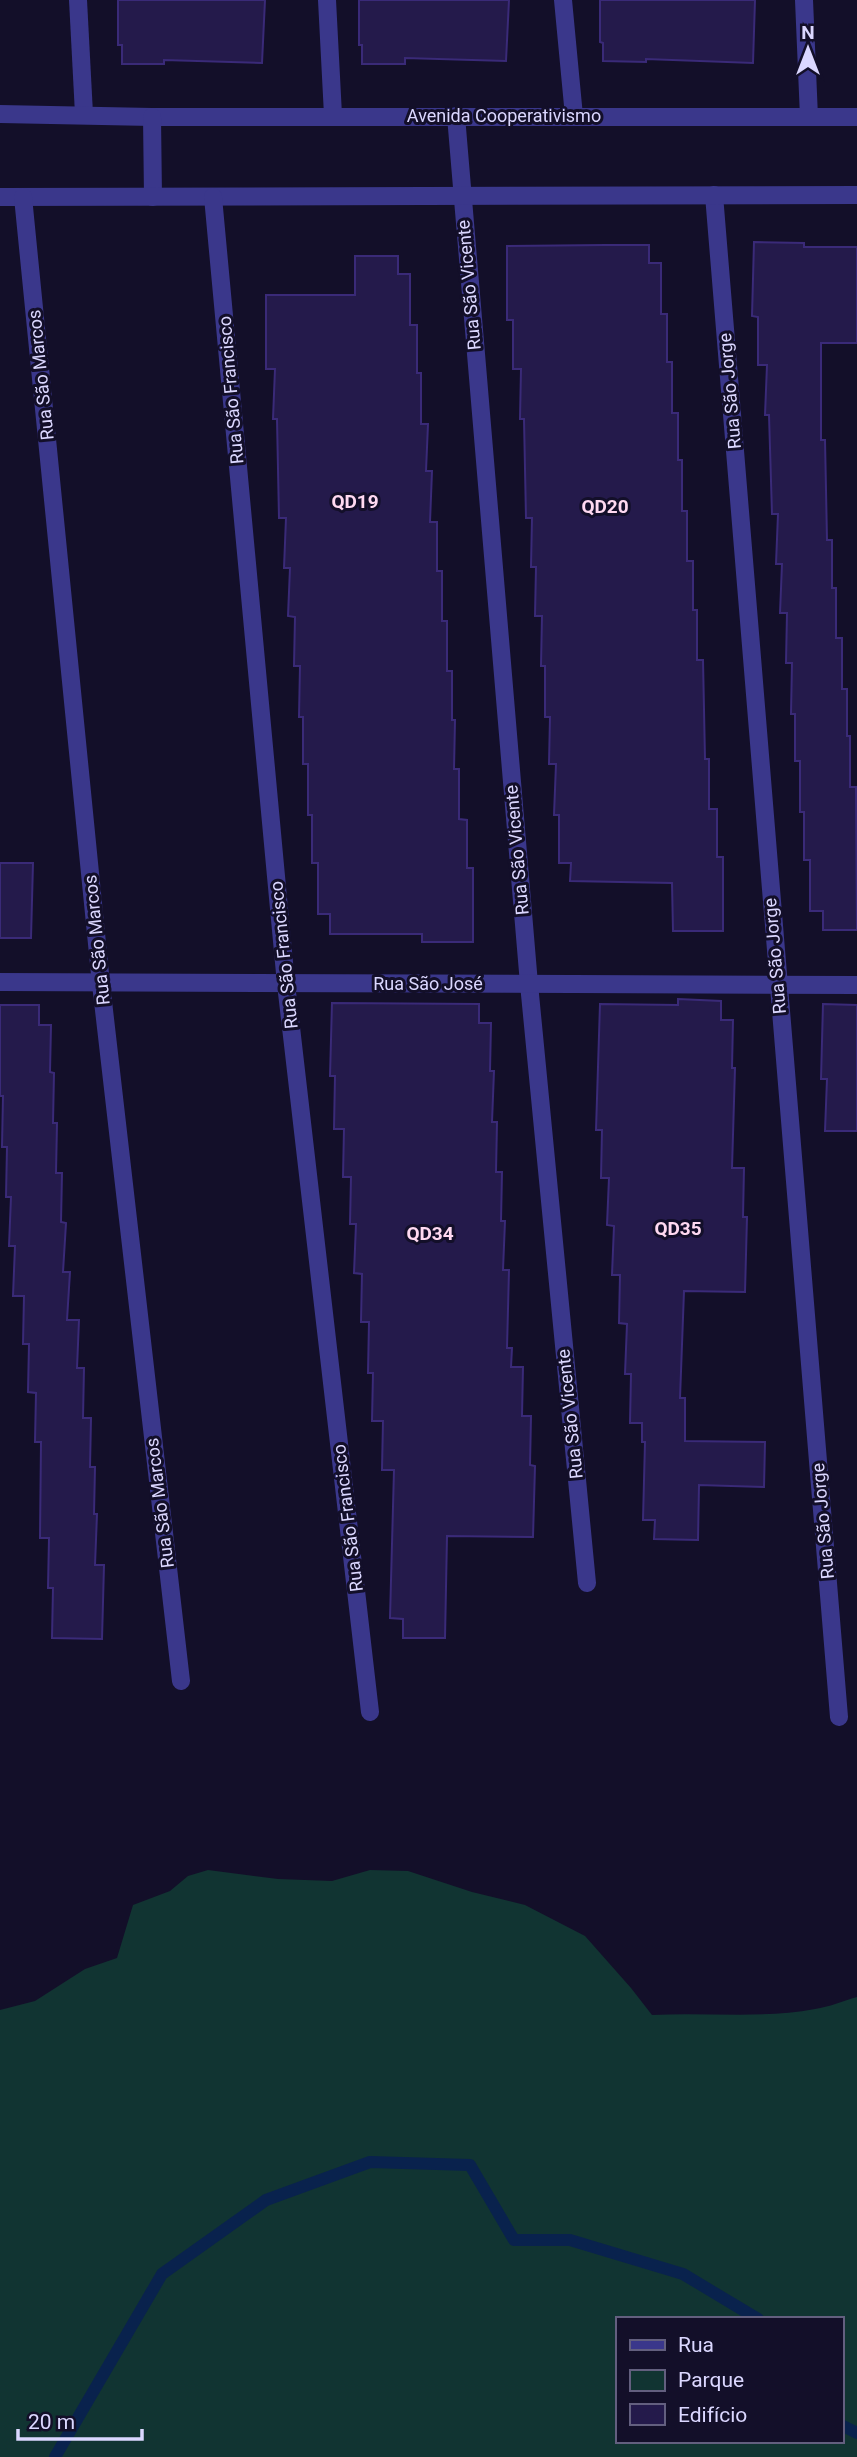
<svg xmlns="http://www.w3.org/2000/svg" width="857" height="2457" viewBox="0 0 857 2457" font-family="Roboto,sans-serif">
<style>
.green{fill:#113432;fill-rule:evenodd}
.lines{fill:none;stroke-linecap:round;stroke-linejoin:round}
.stream{stroke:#09224d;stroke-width:12}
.building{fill:#241a4b;stroke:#3a2a78;stroke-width:2}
.street{stroke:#3a378b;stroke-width:18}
.labels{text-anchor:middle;stroke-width:6;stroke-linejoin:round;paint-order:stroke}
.street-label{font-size:18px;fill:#dbd7ff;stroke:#130f29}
.neighbourhood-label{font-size:19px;font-weight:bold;fill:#ffd9f1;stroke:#130f29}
</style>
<rect width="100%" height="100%" fill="#130f29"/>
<path class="green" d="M208 1870 278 1879 332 1881 370 1870 408 1871 472 1892 525 1905 585 1936 631 1988 652 2015C706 2012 762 2019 815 2009 829 2007 843 2001 857 1997V2457H0V2010L35 2001 85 1969 117 1958 133 1905 170 1891 188 1876ZM617 2319H841V2441H617Z"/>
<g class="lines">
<g class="stream">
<path d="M841 2425 857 2433"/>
<path d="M55 2457 162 2274 266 2200 370 2162 470 2165 514 2240H570L683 2274 758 2319"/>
</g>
</g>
<g class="building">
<path d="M118 0H265L262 63 164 60V64H122V45H118Z"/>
<path d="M359 0H509L506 61 405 58V64H362V45H359Z"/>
<path d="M600 0H755L753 63 646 59V62L603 61V43L600 42Z"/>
<path d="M754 242 804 243V247H857V343H821V440H825L827 540H832V588H836V638H842V689H847V736H850V787H856L857 930H823V911H810V860H804V812H800V761H795V714H791L792 663H786L787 613H780L782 564H776L778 514H772L769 415H765L767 365H758V317L752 316Z"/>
<path d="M605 245H649V263H661V314H667V362H672V413H678V460H682V511H687V561H693V610H697V660H703L705 759H709V809H717V857H723V931H673L672 883 570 881 571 863H559V815H554L556 764H549L550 717H545V666H541L542 616H535L536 567H531L532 518H526L524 419H520L521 369H513V320H507V246Z"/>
<path d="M355 256H398V274H410V325H417V373H421V424H428L426 471H432L430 522H437V571H442V621H447V671H452V720H455L454 769H459V819L467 820V868H473V942H422V934H330V914H318V863H312V815H308V764H303V717H299L300 666H294L295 617 288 616 290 568H284L286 518H279L277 419H273L275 369H266V295H355Z"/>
<path d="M0 863H33L31 938H0Z"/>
<path d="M678 999 721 1001V1020H733L732 1068H735L732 1168H744L743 1217H747L745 1292 684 1291 680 1398H685V1441L765 1442 764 1487 699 1485 698 1540 654 1539 655 1520H643L645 1442H642V1423H630L631 1374H625L627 1324 619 1323 620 1275H612L614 1226 607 1225 609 1178H601L602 1130H596L600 1004 678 1005Z"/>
<path d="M332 1003 479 1004V1023H491L490 1071H494L492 1122H497L496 1172H502L501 1221H505L503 1270H509L507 1348H512L511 1367H523L522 1416H531L530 1465 535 1466 533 1537 447 1536 445 1638H403V1619L390 1618 394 1470H382L383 1421H372L373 1373H368L369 1322H361L362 1274 354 1273 356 1224H350L351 1177H343L344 1129H334L335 1076H330Z"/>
<path d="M823 1004 857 1005V1131H825L827 1079H821Z"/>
<path d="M0 1005H39V1025H51L50 1072 54 1073 53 1123H57L56 1173H62L61 1222 66 1223 63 1272H70L67 1320H79L77 1368H84L83 1418H91L90 1467H95L94 1514H97L95 1565H104L102 1639 52 1638 53 1588H48L49 1538H40L41 1442H35L36 1393 28 1392 29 1344H23L24 1296H13L15 1246H9L11 1197H6L7 1147H2L3 1096H0Z"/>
</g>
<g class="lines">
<g class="street">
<path d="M78 0 84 114"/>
<path d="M327 0 333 115"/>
<path d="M563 0 574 116"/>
<path d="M804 0 809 117"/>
<path d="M0 114 152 117H857"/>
<path d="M456 116 529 984 587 1583"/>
<path d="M152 117 153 197"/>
<path d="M714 195 839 1717"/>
<path d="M0 197 857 195"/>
<path d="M23 197 101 984 181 1681"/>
<path d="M213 197 286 984 370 1712"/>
<path d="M0 982 857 985"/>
</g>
</g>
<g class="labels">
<g class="street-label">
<text x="504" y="122">Avenida Cooperativismo</text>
<text transform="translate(469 285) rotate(-95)" y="6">Rua São Vicente</text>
<text transform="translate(41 375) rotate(-96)" y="6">Rua São Marcos</text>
<text transform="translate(231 390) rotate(-95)" y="6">Rua São Francisco</text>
<text transform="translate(730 391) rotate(-95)" y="6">Rua São Jorge</text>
<text transform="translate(517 850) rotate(-95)" y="6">Rua São Vicente</text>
<text transform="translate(97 940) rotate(-96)" y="6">Rua São Marcos</text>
<text transform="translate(284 955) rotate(-96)" y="6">Rua São Francisco</text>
<text transform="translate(775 956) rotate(-95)" y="6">Rua São Jorge</text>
<text x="428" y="990">Rua São José</text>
<text transform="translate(570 1414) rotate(-96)" y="6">Rua São Vicente</text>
<text transform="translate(160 1503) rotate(-97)" y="6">Rua São Marcos</text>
<text transform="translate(348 1518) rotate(-97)" y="6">Rua São Francisco</text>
<text transform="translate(823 1521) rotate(-95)" y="6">Rua São Jorge</text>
</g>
<g class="neighbourhood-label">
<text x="355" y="508">QD19</text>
<text x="605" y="513">QD20</text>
<text x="678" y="1235">QD35</text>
<text x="430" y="1240">QD34</text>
</g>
</g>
<rect x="616" y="2317" width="228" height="126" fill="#130f29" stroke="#635f7f" stroke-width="2"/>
<rect x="630" y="2340" width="35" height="10" fill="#3a378b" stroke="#635f7f" stroke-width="2"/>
<text x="678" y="2352" font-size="21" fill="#dbd7ff">Rua</text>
<rect x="630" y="2370" width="35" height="21" fill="#113432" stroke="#635f7f" stroke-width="2"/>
<text x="678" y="2387" font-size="21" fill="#dbd7ff">Parque</text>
<rect x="630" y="2404" width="35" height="21" fill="#241a4b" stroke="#635f7f" stroke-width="2"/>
<text x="678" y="2422" font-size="21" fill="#dbd7ff">Edifício</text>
<g transform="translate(808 49)" stroke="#130f29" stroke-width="5" paint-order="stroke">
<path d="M0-5L12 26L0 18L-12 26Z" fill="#dbd7ff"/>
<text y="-10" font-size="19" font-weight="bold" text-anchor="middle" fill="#dbd7ff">N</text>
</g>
<path d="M18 2429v10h124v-10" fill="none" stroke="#dbd7ff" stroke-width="3.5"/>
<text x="28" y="2429" font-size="21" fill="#dbd7ff" stroke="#130f29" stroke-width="5" paint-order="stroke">20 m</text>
</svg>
